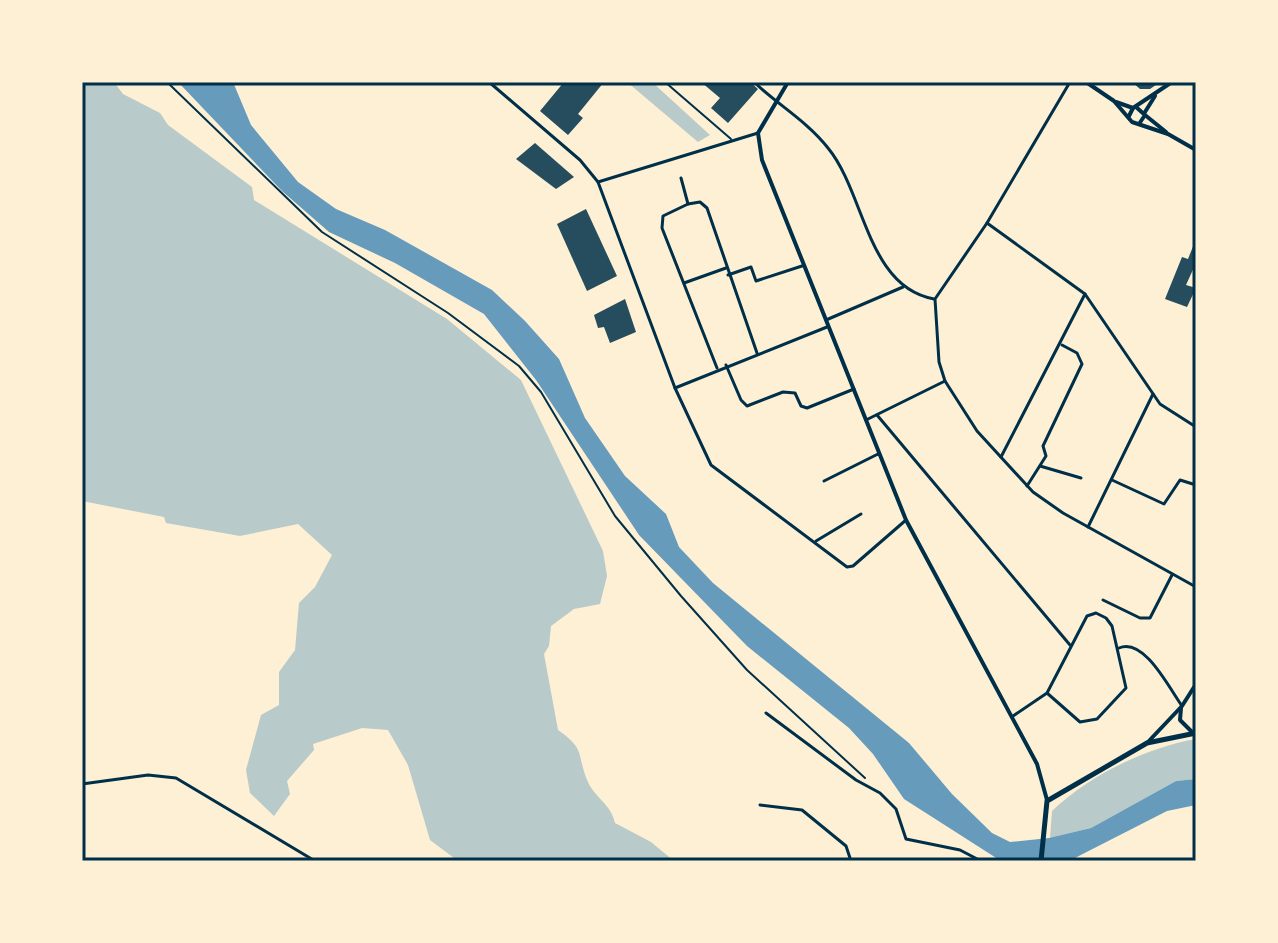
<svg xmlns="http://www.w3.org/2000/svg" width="1278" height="943" viewBox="0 0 1278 943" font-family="Figtree,sans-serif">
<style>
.green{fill:#b9caca}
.water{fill:#669bbc}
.building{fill:#264d5e}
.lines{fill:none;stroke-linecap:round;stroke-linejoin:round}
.path{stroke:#003049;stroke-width:2}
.service{stroke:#003049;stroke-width:2}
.minor{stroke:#003049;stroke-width:3}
.tertiary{stroke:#003049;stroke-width:4}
.secondary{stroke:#003049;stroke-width:5}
.neatline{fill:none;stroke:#003049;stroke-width:3}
</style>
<rect width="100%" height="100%" fill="#fdf0d5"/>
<g class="green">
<path d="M82 82H114L123 94 160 113 168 125 252 187 254 200 447 319 521 380 603 551 607 576 600 604 574 609 551 626 549 646 544 654 558 730C587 750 576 755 588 782 595 798 611 804 615 823L651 842 674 861H458L430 840 408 765 388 730 362 728 313 744 314 750 287 781 290 794 274 816 250 793 246 770 261 715 279 705V672L295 650 299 603 315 587 332 555 298 524 240 536 166 523 164 517 82 501Z"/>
<path d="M627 82H652L710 135 698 142Z"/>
<path d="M1196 739V779L1176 781 1091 828 1050 838 1052 811C1090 775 1145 748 1196 739Z"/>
</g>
<path class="water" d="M178 82H233L251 125 298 182 336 209 385 230 492 290 525 321 559 359 585 418 625 476 666 514 679 547 713 583 909 743 952 794 992 833 1010 842 1049 838 1091 828 1176 781 1196 779V805L1167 811 1069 861H1001L904 799 873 754 849 728 747 646 639 535 536 380 484 314 395 263 329 232 282 191Z"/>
<g class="building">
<path d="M564 82H604L578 114 583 118 568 135 540 111Z"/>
<path d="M701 82H750L758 89 728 123 711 108 720 98Z"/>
<path d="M1132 82H1160L1150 89H1140Z"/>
<path d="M535 143 574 177 556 189 516 159Z"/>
<path d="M586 209 617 276 587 291 557 224Z"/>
<path d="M1196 239V263L1186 285 1196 288 1187 307 1165 299 1182 257 1188 259Z"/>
<path d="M625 299 636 332 610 343 604 327 598 328 594 315Z"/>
</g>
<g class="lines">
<path class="path" d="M167 82 322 232 448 313 519 366 541 392 615 516 681 596 747 670 865 778"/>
<path class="service" d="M665 82 731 139"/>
<g class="minor">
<path d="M489 82 580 160 598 182 675 388 711 465 847 567 853 566 906 520"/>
<path d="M754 82C778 105 807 121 828 148 865 193 867 287 934 299"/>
<path d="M1070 82 987 223 935 299 939 362 945 381 977 431 1033 492 1063 513 1196 587"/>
<path d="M681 178 688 204 663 216 662 228 717 368"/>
<path d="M598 182 758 133"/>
<path d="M688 204 700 202 707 208 757 353"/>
<path d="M987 223 1085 294 1160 404 1196 427"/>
<path d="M728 275 751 267 756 281 802 266"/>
<path d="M684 283 726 268"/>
<path d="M826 320 903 287"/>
<path d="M726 365 741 400 747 406 783 392 795 393 801 406 807 408 854 389"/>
<path d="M675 388 827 327"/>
<path d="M877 415 1070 645"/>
<path d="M866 420 945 381"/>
<path d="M1001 457 1085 294"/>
<path d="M1040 466 1081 478"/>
<path d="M1112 480 1164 504 1180 480 1196 485"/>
<path d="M824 481 878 454"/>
<path d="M1027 486 1046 456 1043 446 1082 364 1077 353 1062 345"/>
<path d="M1088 527 1153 394"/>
<path d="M816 541 861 514"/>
<path d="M1103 600 1140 618H1150L1172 575"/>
<path d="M1119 648C1144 637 1169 688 1182 706"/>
<path d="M766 713 856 780 880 793 896 809 906 839 960 850 981 861"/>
<path d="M1013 716 1047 693 1087 616 1096 613 1106 618 1112 626 1126 688 1097 719 1080 722 1047 693"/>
<path d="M82 784 148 775 176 778 315 861"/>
<path d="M760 805 802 810 846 846 851 861"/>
</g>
<g class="tertiary">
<path d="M788 82 758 133 762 160 906 520 1037 764 1047 800"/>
<path d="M1086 82 1114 101 1132 122 1168 134 1196 150"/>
<path d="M1116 102 1133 108"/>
<path d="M1136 107 1145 115 1139 124"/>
<path d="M1145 112 1155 96"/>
<path d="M1145 115 1166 132"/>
<path d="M1129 116 1133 108 1172 82"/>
<path d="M1181 708 1180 720 1193 733"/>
<path d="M1147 743 1182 706 1196 684"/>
</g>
<path class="secondary" d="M1041 861 1047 801 1147 743 1196 733"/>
</g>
<rect width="1278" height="943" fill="none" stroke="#fdf0d5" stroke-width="168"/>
<rect x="84" y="84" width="1110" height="775" class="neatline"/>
</svg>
